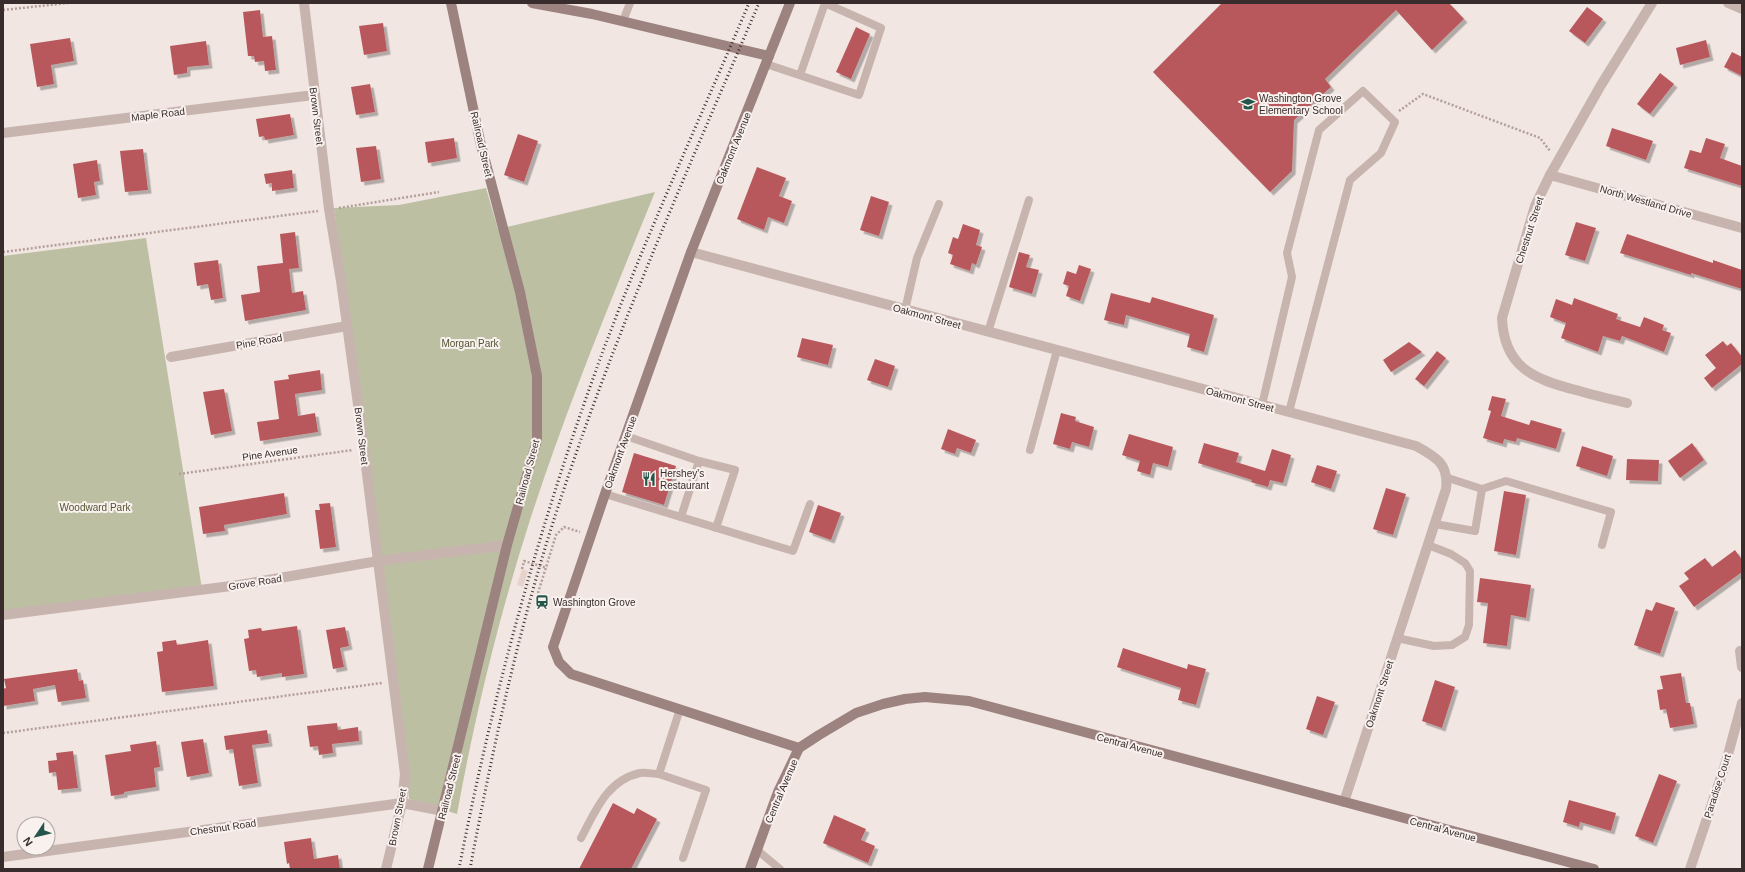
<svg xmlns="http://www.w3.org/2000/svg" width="1745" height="872" viewBox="0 0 1745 872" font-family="Helvetica,sans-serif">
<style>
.green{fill:#bdbfa3}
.plaza{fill:#e7d3cb}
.building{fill:#b9595b;filter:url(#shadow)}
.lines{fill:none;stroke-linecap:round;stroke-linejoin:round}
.path{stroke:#b49e99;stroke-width:2.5;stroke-dasharray:2 2;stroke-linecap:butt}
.lane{stroke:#c8b4af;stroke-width:8}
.street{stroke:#c8b4af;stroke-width:10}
.secondary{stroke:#9c8380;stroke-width:10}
.rail{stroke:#382d2c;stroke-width:3;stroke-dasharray:1 3;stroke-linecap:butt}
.labels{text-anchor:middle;stroke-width:4;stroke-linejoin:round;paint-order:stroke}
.poi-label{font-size:10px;fill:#382d2c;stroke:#f9f1ee;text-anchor:start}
.street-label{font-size:10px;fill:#382d2c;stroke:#f9f1ee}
.park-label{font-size:10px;fill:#515433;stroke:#f9f1ee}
</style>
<defs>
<filter id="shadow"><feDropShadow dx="3.5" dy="3.5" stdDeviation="0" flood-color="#0004"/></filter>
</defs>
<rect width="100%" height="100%" fill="#f1e6e2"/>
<g class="green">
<path d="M486 188 498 229 655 192C611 300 566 409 530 520 499 616 475 715 457 814L409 799 383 566 334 208 399 205Z"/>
<path d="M146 238 202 589 3 614V256Z"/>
</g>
<path class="plaza" d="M522 569 528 571 523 587 517 585Z"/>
<g class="building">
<path d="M1222 3H1449L1464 19 1432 50 1396 10 1325 79 1331 87 1294 120 1292 171 1270 192 1153 72Z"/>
<path d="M1587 7 1603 19 1585 43 1569 31Z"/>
<path d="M260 10 263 37 272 36 276 70 265 71 264 61 255 62 254 56H248L243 12Z"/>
<path d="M383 23 387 51 364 55 359 26Z"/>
<path d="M856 27 870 34 851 79 836 72Z"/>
<path d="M70 38 74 61 51 65 54 84 37 87 30 44Z"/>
<path d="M1706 40 1710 57 1680 65 1676 48Z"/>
<path d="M206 41 209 65 187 67V73L174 75 170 46Z"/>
<path d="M1732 52 1742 57V76L1724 67Z"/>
<path d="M1660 73 1674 84 1650 114 1637 104Z"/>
<path d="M370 84 375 112 356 115 351 87Z"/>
<path d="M290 114 294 135 265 140 264 136 259 137 256 119Z"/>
<path d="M1612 128 1653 141 1646 160 1606 146Z"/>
<path d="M518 134 538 141 524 182 504 175Z"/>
<path d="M454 138 457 158 428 163 425 142Z"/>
<path d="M1706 138 1725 144 1720 158 1742 166V186L1684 168 1690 150 1701 153Z"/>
<path d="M376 146 381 179 361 182 356 148Z"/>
<path d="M143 149 148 190 125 192 120 151Z"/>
<path d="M97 160 100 181 94 182 96 195 78 198 73 164Z"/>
<path d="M757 167 786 178 779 196 792 201 784 223 768 217 764 230 737 219Z"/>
<path d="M292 170 294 188 272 191V183L266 184 264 174Z"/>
<path d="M871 196 889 202 879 236 860 230Z"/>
<path d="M1576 222 1596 228 1585 261 1565 255Z"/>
<path d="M963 224 980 230 976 245 982 247 976 265 972 263 970 271 950 264 953 255 948 253 953 237 958 239Z"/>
<path d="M295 232 299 268 289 269 292 293 303 291 306 310 245 321 241 295 260 292 257 266 283 263 280 234Z"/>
<path d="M1627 234 1713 263V260L1742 270V289L1691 273V275L1620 253Z"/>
<path d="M1019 252 1030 255 1026 267 1039 270 1032 294 1009 287Z"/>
<path d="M218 260 223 298 211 300 208 284 197 286 194 263Z"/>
<path d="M1079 265 1091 269 1080 301 1066 296 1069 286 1063 284 1067 271 1076 274Z"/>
<path d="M1111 293 1150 303 1152 297 1214 315 1204 352 1187 347 1190 334 1126 315 1124 325 1104 320Z"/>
<path d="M1574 298 1618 314 1616 319 1640 327 1644 317 1664 325 1662 330 1671 333 1664 352 1622 336 1620 341 1603 336 1598 352 1561 338 1566 323 1550 317 1556 299 1572 305Z"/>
<path d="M802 338 833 345 828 365 797 357Z"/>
<path d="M1723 341 1727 346 1731 343 1742 357V364L1712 388 1704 378 1716 368 1705 355Z"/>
<path d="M1409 342 1422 352 1391 372 1383 360Z"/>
<path d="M1437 351 1446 358 1424 386 1415 379Z"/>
<path d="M875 359 895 366 888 387 867 380Z"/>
<path d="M320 370 322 390 295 394 298 416 315 413 318 432 260 441 257 422 279 419 274 381 289 379 288 375Z"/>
<path d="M224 389 232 431 211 435 203 392Z"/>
<path d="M1492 396 1506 399 1501 416 1529 425 1531 420 1562 429 1556 449 1517 438 1516 442 1504 439 1503 444 1483 438 1491 411 1488 410Z"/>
<path d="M1061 413 1076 417 1075 421 1094 427 1089 447 1072 442 1070 449 1053 444Z"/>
<path d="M948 429 976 440 971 453 957 448 955 454 941 449Z"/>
<path d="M1129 434 1173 447 1168 467 1153 463 1150 475 1137 471 1140 461 1122 455Z"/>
<path d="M1204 443 1239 453 1236 462 1265 471 1272 449 1291 455 1283 483 1270 480 1268 487 1251 482 1252 480 1198 463Z"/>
<path d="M1692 443 1704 460 1680 478 1668 461Z"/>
<path d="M1582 446 1613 456 1607 476 1576 466Z"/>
<path d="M634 453 676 466 664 505 622 492Z"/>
<path d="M1627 459 1659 460 1658 481 1626 480Z"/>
<path d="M1317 465 1337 471 1331 489 1311 482Z"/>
<path d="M1386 488 1406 494 1393 535 1373 529Z"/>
<path d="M1504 491 1526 495 1516 555 1494 551Z"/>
<path d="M284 493 287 514 224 525 225 531 203 534 199 507Z"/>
<path d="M330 503 336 547 320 549 315 510H320L319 504Z"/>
<path d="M818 505 841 513 831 540 809 532Z"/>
<path d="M1735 550 1742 560V572L1694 607 1679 586 1689 579 1684 573 1705 558 1712 567Z"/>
<path d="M1480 578 1531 585 1526 618 1511 615 1507 646 1483 643 1488 603 1477 602Z"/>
<path d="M1656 602 1675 608 1660 654 1634 645 1646 609 1652 611Z"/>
<path d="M297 626 304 674 282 677V673L257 677 256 670 249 671 244 639 249 638 248 630 261 628 262 631Z"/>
<path d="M345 627 349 646 340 648 344 667 333 669 326 630Z"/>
<path d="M176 640 177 645 208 640 214 686 162 692 157 652 163 651 162 642Z"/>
<path d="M1123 648 1187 669 1188 664 1206 669 1196 705 1178 700 1181 688 1117 667Z"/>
<path d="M77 669 79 681 83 680 86 698 58 702 55 685 33 689 35 701 3 706V689L6 688 4 679Z"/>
<path d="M1681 673 1686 703H1690L1694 724 1670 728 1666 709 1660 710 1657 690 1663 689 1660 676Z"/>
<path d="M1435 680 1455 687 1442 728 1422 721Z"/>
<path d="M1317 696 1335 702 1323 735 1306 729Z"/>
<path d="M337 723 338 730 358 727 359 741 332 744 333 753 319 755 318 746 310 747 307 726Z"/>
<path d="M267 730 269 743 252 745 258 783 239 786 233 749 226 750 224 736Z"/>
<path d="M203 739 209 773 187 777 181 742Z"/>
<path d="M156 741 160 767 154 768 156 787 124 792V794L111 796 105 755 131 751 130 745Z"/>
<path d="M73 751 78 788 58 790 56 772 49 773 48 761 57 760 56 753Z"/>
<path d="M1659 774 1677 781 1653 843 1635 836Z"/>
<path d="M1569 800 1616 813 1611 831 1580 822 1579 827 1563 822Z"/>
<path d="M613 803 634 814 637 808 657 819 631 869H579Z"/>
<path d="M834 815 866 829 861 840 875 846 868 863 823 843Z"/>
<path d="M311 838 314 859 338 855 340 869H290L289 863 287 864 284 842Z"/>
</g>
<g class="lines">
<g class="path">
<path d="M3 10 68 3"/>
<path d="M1399 111 1423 94 1540 138 1550 151"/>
<path d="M339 208 439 192"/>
<path d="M3 252 318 211"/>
<path d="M179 474 353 450"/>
<path d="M522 569 524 561 547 568"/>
<path d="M538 593 556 535 564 527 580 532"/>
<path d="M3 733 382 683"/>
</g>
<g class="lane">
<path d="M623 21 630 3"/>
<path d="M766 64 859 95 881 28 825 3 800 75"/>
<path d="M905 310 917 258 939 204"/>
<path d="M988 332 1029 200"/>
<path d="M1262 405 1292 277 1287 253 1319 130 1363 91 1395 122 1381 153 1350 180 1289 412"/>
<path d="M626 436 699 461"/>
<path d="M1030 450 1057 350"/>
<path d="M1482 489 1506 481 1611 512 1602 545"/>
<path d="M605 494 793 551 810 504"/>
<path d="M681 517 699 461 735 470 716 528"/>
<path d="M1435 524 1475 531 1482 489 1448 478"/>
<path d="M1397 638 1434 646 1452 645 1465 637 1469 625 1470 571 1465 563 1451 554 1428 545"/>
<path d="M680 709 659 774 706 790 683 858"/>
<path d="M581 838C595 812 607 780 640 773 646 772 653 774 659 774"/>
<path d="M757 850 780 869"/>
</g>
<g class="street">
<path d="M304 3 329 209 341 281 360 419 405 774 402 803 386 869"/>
<path d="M1728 3 1742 9"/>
<path d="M3 133 314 95"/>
<path d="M1550 175 1742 228"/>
<path d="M691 252 1416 446C1436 457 1449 464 1446 489L1344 802"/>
<path d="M171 357 347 326"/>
<path d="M1627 403C1610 399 1593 395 1576 390 1533 379 1504 367 1502 318L1535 206 1550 175 1601 85 1652 3"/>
<path d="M3 615 239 585 378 561 507 545"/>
<path d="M1740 651 1742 667"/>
<path d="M3 857 402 803 443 811"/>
<path d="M1690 869 1726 762 1742 703"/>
</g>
<g class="secondary">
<path d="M532 3 592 14 769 56"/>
<path d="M790 3 691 252 605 494 553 647 559 662 571 674 799 748"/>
<path d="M428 869 507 545 537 440V376L520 292 480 141 451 3"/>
<path d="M750 869 778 792 799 748 819 735 856 713 883 704 905 699 925 697 969 701 1594 869"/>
</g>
<g class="rail">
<path d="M459 869C493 693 541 519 603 351 647 233 700 119 749 3"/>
<path d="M470 869C493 747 519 626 558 507 614 335 688 169 759 3"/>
</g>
</g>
<defs>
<symbol id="school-bare" viewBox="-9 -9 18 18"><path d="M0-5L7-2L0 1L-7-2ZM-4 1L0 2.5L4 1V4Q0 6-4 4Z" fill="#26554c" stroke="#f9f1ee" stroke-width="2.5" paint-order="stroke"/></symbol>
<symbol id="restaurant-bare" viewBox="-9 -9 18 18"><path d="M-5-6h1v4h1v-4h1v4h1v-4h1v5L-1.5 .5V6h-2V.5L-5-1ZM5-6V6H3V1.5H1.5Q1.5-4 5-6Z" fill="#26554c" stroke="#f9f1ee" stroke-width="2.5" paint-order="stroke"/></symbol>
<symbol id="station-bare" viewBox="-9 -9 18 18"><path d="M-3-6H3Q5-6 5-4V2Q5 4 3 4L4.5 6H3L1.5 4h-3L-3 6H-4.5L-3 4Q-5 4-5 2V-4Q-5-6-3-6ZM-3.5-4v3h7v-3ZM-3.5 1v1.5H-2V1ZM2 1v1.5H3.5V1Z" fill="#26554c" stroke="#f9f1ee" stroke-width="2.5" paint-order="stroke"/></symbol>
</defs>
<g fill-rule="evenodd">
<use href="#school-bare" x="1238" y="94" width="20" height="20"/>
<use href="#restaurant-bare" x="639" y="469" width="20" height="20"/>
<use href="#station-bare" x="532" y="592" width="20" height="20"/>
</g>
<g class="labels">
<g class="poi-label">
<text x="1259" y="102">Washington Grove<tspan x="1259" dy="12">Elementary School</tspan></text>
<text x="660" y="477">Hershey's<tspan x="660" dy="12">Restaurant</tspan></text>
<text x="553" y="606">Washington Grove</text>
</g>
<g class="street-label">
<text transform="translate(158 114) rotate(-7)" y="4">Maple Road</text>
<text transform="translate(317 116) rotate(83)" y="4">Brown Street</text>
<text transform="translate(482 144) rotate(77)" y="4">Railroad Street</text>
<text transform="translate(733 148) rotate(-68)" y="4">Oakmont Avenue</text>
<text transform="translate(1646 201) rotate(16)" y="4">North Westland Drive</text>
<text transform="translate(1529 230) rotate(-72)" y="4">Chestnut Street</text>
<text transform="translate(927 316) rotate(15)" y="4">Oakmont Street</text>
<text transform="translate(259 341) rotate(-10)" y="4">Pine Road</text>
<text transform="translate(1240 399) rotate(15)" y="4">Oakmont Street</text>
<text transform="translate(362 436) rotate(83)" y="4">Brown Street</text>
<text transform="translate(620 452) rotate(-70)" y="4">Oakmont Avenue</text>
<text transform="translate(270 453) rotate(-8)" y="4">Pine Avenue</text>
<text transform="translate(527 472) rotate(-75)" y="4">Railroad Street</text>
<text transform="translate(255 582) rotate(-9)" y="4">Grove Road</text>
<text transform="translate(1379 694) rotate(-72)" y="4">Oakmont Street</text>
<text transform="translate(1130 745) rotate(15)" y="4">Central Avenue</text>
<text transform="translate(1717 786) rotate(-72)" y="4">Paradise Court</text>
<text transform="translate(449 787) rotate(-76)" y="4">Railroad Street</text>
<text transform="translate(781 791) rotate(-67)" y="4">Central Avenue</text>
<text transform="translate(397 817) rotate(-79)" y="4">Brown Street</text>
<text transform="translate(223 827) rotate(-8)" y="4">Chestnut Road</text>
<text transform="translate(1443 829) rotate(15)" y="4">Central Avenue</text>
</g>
<g class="park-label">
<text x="470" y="347">Morgan Park</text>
<text x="95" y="511">Woodward Park</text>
</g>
</g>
<rect width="1745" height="872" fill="none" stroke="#382d2c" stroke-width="8"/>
<g transform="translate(36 836) rotate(235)"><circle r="19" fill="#f9f1ee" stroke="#aca3a0"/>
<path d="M0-3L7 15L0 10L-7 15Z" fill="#26554c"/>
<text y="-6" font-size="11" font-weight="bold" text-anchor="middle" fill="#382d2c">N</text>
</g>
</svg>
